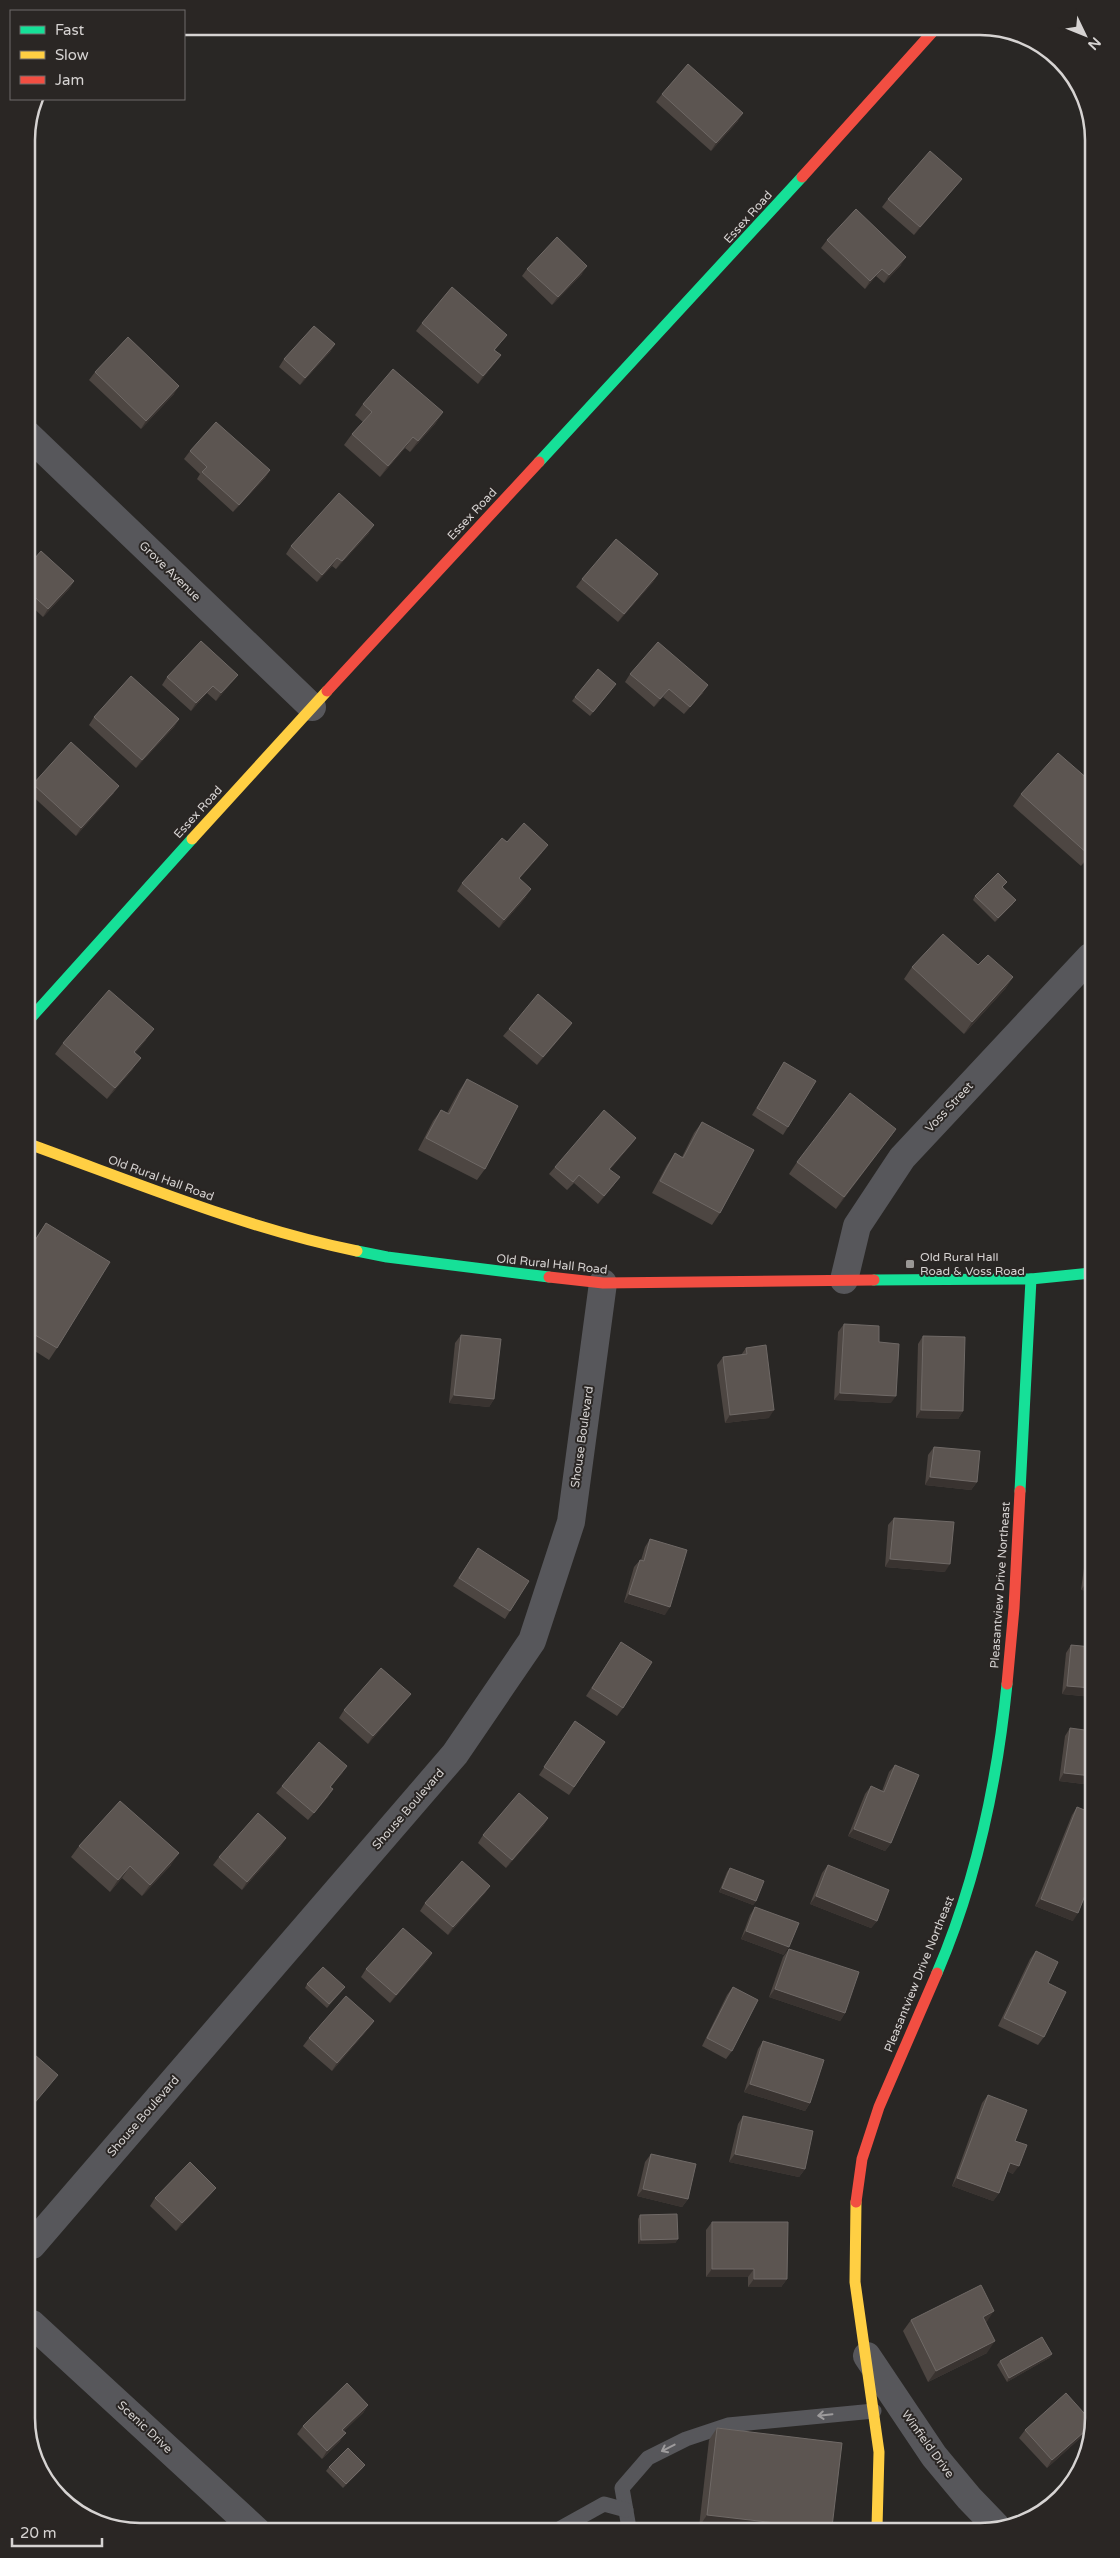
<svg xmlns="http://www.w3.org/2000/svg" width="1120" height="2558" viewBox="0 0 1120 2558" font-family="'Varela Round',sans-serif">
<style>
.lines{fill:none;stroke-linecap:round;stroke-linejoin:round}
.lane{stroke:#57575b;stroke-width:15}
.street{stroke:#57575b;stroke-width:28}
.fast{stroke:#16e098;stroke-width:11}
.slow{stroke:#ffcf43;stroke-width:11}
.jam{stroke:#f24e42;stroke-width:11}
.wall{fill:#4d4642}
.shaded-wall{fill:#393330}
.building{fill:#5c5551;stroke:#6f6966}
.oneway{stroke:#9d9b9c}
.poi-dot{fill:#999795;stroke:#2a2624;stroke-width:2}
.labels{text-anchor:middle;stroke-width:4;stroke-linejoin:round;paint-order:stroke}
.street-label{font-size:12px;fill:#d6d3d2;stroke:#2a2624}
.poi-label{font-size:12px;fill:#d6d3d2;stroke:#2a2624;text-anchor:start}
.rim{fill:none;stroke:#d6d3d2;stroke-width:2.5}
</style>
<rect width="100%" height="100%" fill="#292725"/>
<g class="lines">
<g class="lane">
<path d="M629 2528 622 2488 648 2458 686 2439 728 2425 874 2411"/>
<path d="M559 2529 604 2504 626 2510"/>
</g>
<g class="street">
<path d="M27 434 312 707"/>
<path d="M844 1280 857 1226 902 1158 1090 957"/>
<path d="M32 2245 455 1754 532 1641 571 1522 603 1283"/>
<path d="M32 2324 257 2531"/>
<path d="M867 2356 934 2456 969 2498 996 2526"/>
</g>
<g class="fast">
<path d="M539 462 802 177"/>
<path d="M29 1020 192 839"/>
<path d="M357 1251 387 1257 549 1277"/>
<path d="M874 1280 1031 1279 1091 1273"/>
<path d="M1020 1491 1031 1279"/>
<path d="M937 1973C976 1882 997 1783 1007 1684"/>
</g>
<g class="slow">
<path d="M192 839 327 691"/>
<path d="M29 1144C137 1183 244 1228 357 1251"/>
<path d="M856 2202 855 2282 879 2452 877 2527"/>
</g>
<g class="jam">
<path d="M802 177 937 27"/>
<path d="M327 691 539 462"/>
<path d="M549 1277 603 1283 874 1280"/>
<path d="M1007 1684 1014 1608 1020 1491"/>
<path d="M856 2202 862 2159 879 2107 937 1973"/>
</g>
</g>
<g class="wall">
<path d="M662 94 738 121 711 151 656 102Z"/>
<path d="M962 179 914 235 882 207 888 199Z"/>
<path d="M827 240 901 265 884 283 876 276 865 289 821 248Z"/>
<path d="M527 269 582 274 552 305 522 276Z"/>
<path d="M422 323 507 335 495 350 501 355 495 363 478 384 416 331Z"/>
<path d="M335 344 330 352 300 385 279 367 284 359Z"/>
<path d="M95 372 174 394 141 429 89 380Z"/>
<path d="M363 404 443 412 435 424 410 452 405 448 380 477 344 445 352 434 363 422 355 415Z"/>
<path d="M190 451 270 470 265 478 233 512 197 479 200 474 184 459Z"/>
<path d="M369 533 336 569 332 566 317 582 286 554 291 546Z"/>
<path d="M28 566 74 581 69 589 43 617 28 603Z"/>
<path d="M658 574 653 582 618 622 576 587 582 579Z"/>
<path d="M630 674 703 693 684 714 663 697 654 707 625 682Z"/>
<path d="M238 675 232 682 216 701 207 693 191 711 162 685 167 677Z"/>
<path d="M613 688 590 716 572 701 575 697Z"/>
<path d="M94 717 179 719 174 727 136 768 89 725Z"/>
<path d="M1089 780 1090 856 1081 866 1013 806 1021 794Z"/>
<path d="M33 784 114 793 76 836 28 792Z"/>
<path d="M507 842 542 853 519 879 526 897 499 928 457 891 462 883Z"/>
<path d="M1003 887 1013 904 995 922 973 900 975 896Z"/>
<path d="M912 967 1013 977 1005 989 964 1034 904 979Z"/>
<path d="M572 1023 566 1031 537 1065 503 1036 509 1029Z"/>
<path d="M146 1040 135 1053 133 1069 107 1099 55 1054 63 1043Z"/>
<path d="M784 1062 788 1127 783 1135 752 1115Z"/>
<path d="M467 1079 485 1169 477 1180 418 1150 433 1121 441 1110 447 1113 459 1091Z"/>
<path d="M702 1122 720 1213 712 1225 652 1193 667 1165 675 1153 682 1157 694 1133Z"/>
<path d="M896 1129 836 1209 789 1174 797 1162Z"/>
<path d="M636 1138 630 1146 610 1169 614 1185 598 1204 574 1183 567 1190 549 1174 555 1167Z"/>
<path d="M46 1223 57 1348 49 1360 30 1348 29 1248Z"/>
<path d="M844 1324 891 1403 834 1400 838 1332Z"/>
<path d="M461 1335 494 1399 489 1407 449 1403 455 1343Z"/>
<path d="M923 1336 963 1411 958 1419 916 1418 918 1344Z"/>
<path d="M746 1348 769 1418 725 1423 717 1365 723 1357 741 1355Z"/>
<path d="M934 1447 977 1482 971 1490 925 1485 928 1455Z"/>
<path d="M894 1518 945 1572 885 1567 888 1525Z"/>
<path d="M1091 1528 1092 1591 1081 1590 1089 1531Z"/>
<path d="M650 1539 665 1615 624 1602 634 1567 640 1560H641L645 1547Z"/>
<path d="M478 1548 510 1611 505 1619 453 1586Z"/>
<path d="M621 1642 623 1708 617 1716 586 1696Z"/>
<path d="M1071 1645 1092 1647V1697L1062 1694 1066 1653Z"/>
<path d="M405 1701 368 1744 339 1718 344 1710Z"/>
<path d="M575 1721 605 1742 569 1795 539 1775Z"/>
<path d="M1070 1728 1092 1785 1059 1781 1065 1736Z"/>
<path d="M895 1765 891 1843 885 1851 848 1836 865 1794 871 1786 882 1791 889 1772Z"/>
<path d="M347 1766 331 1787 328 1797 308 1820 276 1793 282 1786Z"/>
<path d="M1077 1807 1073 1921 1035 1906 1072 1815Z"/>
<path d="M548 1818 543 1826 506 1868 478 1843 483 1835Z"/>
<path d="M79 1846 171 1865 142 1896 122 1878 110 1892 71 1857Z"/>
<path d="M281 1846 242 1890 213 1865 219 1857Z"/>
<path d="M828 1865 877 1921 871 1928 810 1904 822 1873Z"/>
<path d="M730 1868 756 1901 753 1905 719 1892 727 1872Z"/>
<path d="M490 1886 485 1893 448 1935 420 1911 425 1903Z"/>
<path d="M755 1907 784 1955 741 1939 750 1915Z"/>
<path d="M789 1949 845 2013 840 2021 769 1997 783 1957Z"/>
<path d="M1036 1951 1048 1983 1044 2037 1038 2045 998 2026 1030 1959Z"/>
<path d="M432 1953 427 1961 390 2003 361 1977 366 1969Z"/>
<path d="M307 1984 345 1987 327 2008 305 1988Z"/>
<path d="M733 1987 732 2051 726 2059 702 2046 727 1995Z"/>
<path d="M374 2021 369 2028 332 2071 303 2046 309 2038Z"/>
<path d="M763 2041 810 2103 805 2111 744 2092 758 2049Z"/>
<path d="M988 2095 1015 2141 1013 2174 1007 2171 999 2193 993 2201 952 2186 982 2103Z"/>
<path d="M743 2116 805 2169 799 2177 729 2162 738 2124Z"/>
<path d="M651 2154 688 2199 682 2207 637 2196 645 2162Z"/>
<path d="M216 2188 210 2195 176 2231 150 2206 155 2198Z"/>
<path d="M640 2215 678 2239 675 2243 638 2244V2219Z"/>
<path d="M712 2222 787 2279 781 2287H748V2277H706V2230Z"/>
<path d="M911 2320 986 2323 987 2353 928 2382 903 2331Z"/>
<path d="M1052 2354 1049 2358 1007 2382 997 2365 1000 2361Z"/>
<path d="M368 2405 363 2413 343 2431 340 2441 322 2459 297 2434 303 2426Z"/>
<path d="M717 2428 842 2443 699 2527 709 2440Z"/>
<path d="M1025 2430 1088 2431 1047 2468 1019 2438Z"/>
<path d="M365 2465 362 2469 343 2488 326 2471 329 2467Z"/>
</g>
<g class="shaded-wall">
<path d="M743 113 738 121 711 151 716 143Z"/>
<path d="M962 179 914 235 920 227Z"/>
<path d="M906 257 901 265 884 283 889 275Z"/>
<path d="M587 266 582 274 552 305 558 297Z"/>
<path d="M882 269 876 276 865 289 870 281Z"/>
<path d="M335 344 330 352 300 385 305 378Z"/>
<path d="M501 355 495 363 478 384 483 376Z"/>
<path d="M179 386 174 394 141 429 146 421Z"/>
<path d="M443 412 435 424 410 452 418 441Z"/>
<path d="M413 437 405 448 380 477 388 466Z"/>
<path d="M270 470 265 478 233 512 239 505Z"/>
<path d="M374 525 369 533 336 569 342 561Z"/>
<path d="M337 558 332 566 317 582 322 575Z"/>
<path d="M658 574 653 582 618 622 624 614Z"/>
<path d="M74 581 69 589 43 617 48 609Z"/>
<path d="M238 675 232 682 216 701 221 693Z"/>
<path d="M708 685 703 693 684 714 690 707Z"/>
<path d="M213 686 207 693 191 711 196 703Z"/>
<path d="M669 689 663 697 654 707 660 699Z"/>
<path d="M179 719 174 727 136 768 142 760Z"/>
<path d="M119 786 114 793 76 836 81 828Z"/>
<path d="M548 845 542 853 513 886 519 878Z"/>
<path d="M1090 854V856L1081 866Z"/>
<path d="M531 889 526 897 499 928 504 920Z"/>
<path d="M1016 900 1013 904 995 922 998 918Z"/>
<path d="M1013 977 1005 989 964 1034 972 1022Z"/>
<path d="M572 1023 566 1031 537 1065 543 1057Z"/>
<path d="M154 1029 146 1040 126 1063 134 1052Z"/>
<path d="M141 1058 133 1069 107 1099 115 1088Z"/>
<path d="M896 1129 888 1140 836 1209 844 1197Z"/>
<path d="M636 1138 630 1146 604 1177 609 1169Z"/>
<path d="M620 1177 614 1185 598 1204 604 1196Z"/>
<path d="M840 1393 896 1396 891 1403 834 1400Z"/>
<path d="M454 1395 494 1399 489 1407 449 1403Z"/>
<path d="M774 1410 769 1418 725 1423 730 1415Z"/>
<path d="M921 1410 963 1411 958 1419 916 1418Z"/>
<path d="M930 1477 977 1482 971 1490 925 1485Z"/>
<path d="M890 1559 950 1564 945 1572 885 1567Z"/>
<path d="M1087 1582H1092V1591L1081 1590Z"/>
<path d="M629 1594 670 1607 665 1615 624 1602Z"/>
<path d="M1067 1686 1092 1688V1697L1062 1694Z"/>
<path d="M411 1694 405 1701 368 1744 373 1736Z"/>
<path d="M347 1766 342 1774 324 1794 330 1787Z"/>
<path d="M1064 1773 1092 1776V1785L1059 1781Z"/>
<path d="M333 1789 328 1797 308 1820 314 1813Z"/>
<path d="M548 1818 543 1826 506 1868 512 1860Z"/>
<path d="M854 1829 891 1843 885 1851 848 1836Z"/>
<path d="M286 1838 281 1846 242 1890 247 1882Z"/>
<path d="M179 1853 171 1865 142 1896 150 1885Z"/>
<path d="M130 1866 122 1878 110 1892 118 1880Z"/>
<path d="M490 1886 485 1893 448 1935 453 1927Z"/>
<path d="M722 1888 756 1901 753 1905 719 1892Z"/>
<path d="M816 1896 877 1921 871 1928 810 1904Z"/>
<path d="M1041 1899 1078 1913 1073 1921 1035 1906Z"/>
<path d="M746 1931 789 1947 784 1955 741 1939Z"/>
<path d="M432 1953 427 1961 390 2003 396 1995Z"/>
<path d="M775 1989 845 2013 840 2021 769 1997Z"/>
<path d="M374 2021 369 2028 332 2071 337 2063Z"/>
<path d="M750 2084 810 2103 805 2111 744 2092Z"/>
<path d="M735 2154 805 2169 799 2177 729 2162Z"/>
<path d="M1010 2163 1019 2166 1013 2174 1005 2170Z"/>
<path d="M957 2178 999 2193 993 2201 952 2186Z"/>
<path d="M216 2188 210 2195 176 2231 182 2223Z"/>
<path d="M643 2189 688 2199 682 2207 637 2196Z"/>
<path d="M678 2239 675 2243 638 2244 641 2240Z"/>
<path d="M712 2269H754L748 2277H706Z"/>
<path d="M754 2279H787L781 2287H748Z"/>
<path d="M994 2311 986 2323 983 2317Z"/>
<path d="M995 2341 987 2353 928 2382 936 2371Z"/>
<path d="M1052 2354 1049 2358 1007 2382 1009 2378Z"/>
<path d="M368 2405 363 2413 337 2438 342 2430Z"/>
<path d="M1092 2425 1088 2431 1047 2468 1052 2460Z"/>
<path d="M346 2433 340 2441 322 2459 327 2451Z"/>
<path d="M365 2465 362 2469 343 2488 346 2484Z"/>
<path d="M707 2515 810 2527 708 2528 699 2527Z"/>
</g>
<g class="building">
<path d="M688 64 743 113 716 143 662 94Z"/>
<path d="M930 151 962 179 920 227 888 199Z"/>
<path d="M856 209 906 257 889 275 882 269 870 281 827 240Z"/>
<path d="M557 237 587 266 558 297 527 269Z"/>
<path d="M452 287 507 335 494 350 501 355 483 376 422 323Z"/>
<path d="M314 326 335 344 305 378 284 359Z"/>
<path d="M128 337 179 386 146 421 95 372Z"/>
<path d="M393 369 443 412 418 441 413 437 388 466 352 434 372 412 363 404Z"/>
<path d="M216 422 270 470 239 505 202 472 207 467 190 451Z"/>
<path d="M339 493 374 525 342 561 337 558 322 575 291 546Z"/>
<path d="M616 539 658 574 624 614 582 579Z"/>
<path d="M41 551 74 581 48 609 28 591V566Z"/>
<path d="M201 641 238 675 221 693 213 686 196 703 167 677Z"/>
<path d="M658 642 708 685 690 707 669 689 660 699 630 674Z"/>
<path d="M598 669 616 684 593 712 575 697Z"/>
<path d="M131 676 179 719 142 760 94 717Z"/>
<path d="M71 742 119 786 81 828 33 784Z"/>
<path d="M1058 753 1089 780V855L1021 794Z"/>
<path d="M524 823 548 845 519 878 531 889 504 920 462 883 502 838 507 842Z"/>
<path d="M998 873 1007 882 1002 887 1016 900 998 918 975 896Z"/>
<path d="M943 934 978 965 988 955 1013 977 972 1022 912 967Z"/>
<path d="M109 990 154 1029 134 1052 141 1058 115 1088 63 1043Z"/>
<path d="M538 994 572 1023 543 1057 509 1029Z"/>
<path d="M784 1062 816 1081 788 1127 757 1108Z"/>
<path d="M467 1079 518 1106 485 1169 426 1138 441 1110 449 1114Z"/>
<path d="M850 1093 896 1129 844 1197 797 1162Z"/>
<path d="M604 1110 636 1138 609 1169 620 1177 604 1196 579 1175 573 1182 555 1167Z"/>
<path d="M702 1122 754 1150 720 1213 660 1181 675 1153 683 1158Z"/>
<path d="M46 1223 110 1262 57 1348 30 1332 29 1250Z"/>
<path d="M844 1324 879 1326V1342L899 1344 896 1396 840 1393Z"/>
<path d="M461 1335 501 1339 494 1399 454 1395Z"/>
<path d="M923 1336 965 1337 963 1411 921 1410Z"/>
<path d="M766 1345 774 1410 730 1415 723 1357 747 1354 746 1348Z"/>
<path d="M934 1447 980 1451 977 1482 930 1477Z"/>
<path d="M894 1518 954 1522 950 1564 890 1559Z"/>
<path d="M650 1539 687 1550 670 1607 629 1594 640 1560 644 1561Z"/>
<path d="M1091 1546 1092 1582H1087Z"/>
<path d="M478 1548 529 1581 510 1611 459 1578Z"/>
<path d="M621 1642 652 1662 623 1708 592 1688Z"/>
<path d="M1071 1645 1092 1647V1688L1067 1686Z"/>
<path d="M381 1668 411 1694 373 1736 344 1710Z"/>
<path d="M575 1721 605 1742 574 1787 544 1767Z"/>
<path d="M1070 1728 1092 1731V1776L1064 1773Z"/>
<path d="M319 1742 347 1766 330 1787 333 1789 314 1813 282 1786Z"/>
<path d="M895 1765 919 1775 891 1843 854 1829 871 1786 884 1792Z"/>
<path d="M519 1793 548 1818 512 1860 483 1835Z"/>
<path d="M120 1801 179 1853 150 1885 130 1866 118 1880 79 1846Z"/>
<path d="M1077 1807 1092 1813V1878L1078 1913 1041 1899Z"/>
<path d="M258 1813 286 1838 247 1882 219 1857Z"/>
<path d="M462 1861 490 1886 453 1927 425 1903Z"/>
<path d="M828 1865 889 1890 877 1921 816 1896Z"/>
<path d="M730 1868 764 1881 756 1901 722 1888Z"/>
<path d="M755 1907 799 1923 789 1947 746 1931Z"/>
<path d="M403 1928 432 1953 396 1995 366 1969Z"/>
<path d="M789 1949 859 1972 845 2013 775 1989Z"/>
<path d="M1036 1951 1058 1962 1048 1983 1066 1992 1044 2037 1004 2018Z"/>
<path d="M323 1967 345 1987 329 2004 307 1984Z"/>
<path d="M733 1987 758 2000 732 2051 707 2038Z"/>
<path d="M346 1996 374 2021 337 2063 309 2038Z"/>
<path d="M763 2041 824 2060 810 2103 750 2084Z"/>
<path d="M35 2055 58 2075 32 2106 31 2059Z"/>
<path d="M988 2095 1027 2110 1015 2141 1027 2145 1019 2166 1010 2163 999 2193 957 2178Z"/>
<path d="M743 2116 813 2131 805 2169 735 2154Z"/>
<path d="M651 2154 696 2164 688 2199 643 2189Z"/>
<path d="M190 2162 216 2188 182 2223 155 2198Z"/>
<path d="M677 2214 678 2239 641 2240 640 2215Z"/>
<path d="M712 2222H788L787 2279H754V2269H712Z"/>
<path d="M981 2285 994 2311 983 2317 995 2341 936 2371 911 2320Z"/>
<path d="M1042 2337 1052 2354 1009 2378 1000 2361Z"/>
<path d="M347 2383 368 2405 342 2430 346 2433 327 2451 303 2426Z"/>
<path d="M1066 2393 1092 2422V2425L1052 2460 1025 2430Z"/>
<path d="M717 2428 842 2443 832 2527H810L707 2515Z"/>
<path d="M348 2448 365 2465 346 2484 329 2467Z"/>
</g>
<defs><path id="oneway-shaft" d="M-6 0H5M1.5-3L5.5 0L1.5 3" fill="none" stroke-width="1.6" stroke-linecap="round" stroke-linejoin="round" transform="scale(1.25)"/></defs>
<g class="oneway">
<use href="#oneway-shaft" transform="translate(825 2415) rotate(174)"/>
<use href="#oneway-shaft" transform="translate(668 2448) rotate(153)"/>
</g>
<rect class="poi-dot" x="905" y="1259" width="10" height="10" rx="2.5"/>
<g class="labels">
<g class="street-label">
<text transform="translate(748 217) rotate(-48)" y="4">Essex Road</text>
<text transform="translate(472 514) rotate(-47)" y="4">Essex Road</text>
<text transform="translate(170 571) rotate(44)" y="4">Grove Avenue</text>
<text transform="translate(198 812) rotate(-48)" y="4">Essex Road</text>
<text transform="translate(949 1107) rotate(-47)" y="4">Voss Street</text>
<text transform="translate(161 1178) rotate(20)" y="4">Old Rural Hall Road</text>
<text transform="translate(552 1264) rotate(6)" y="4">Old Rural Hall Road</text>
<text transform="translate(582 1437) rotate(-82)" y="4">Shouse Boulevard</text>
<text transform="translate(1000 1585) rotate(-86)" y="4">Pleasantview Drive Northeast</text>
<text transform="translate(408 1809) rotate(-49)" y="4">Shouse Boulevard</text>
<text transform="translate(919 1974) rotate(-68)" y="4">Pleasantview Drive Northeast</text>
<text transform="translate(143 2116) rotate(-49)" y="4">Shouse Boulevard</text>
<text transform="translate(145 2427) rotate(43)" y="4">Scenic Drive</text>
<text transform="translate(928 2444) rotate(54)" y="4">Winfield Drive</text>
</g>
<g class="poi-label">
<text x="920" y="1261">Old Rural Hall<tspan x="920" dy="14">Road &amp; Voss Road</tspan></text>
</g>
</g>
<path d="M0 0H1120V2558H0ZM140 35H980A105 105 0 0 1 1085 140V2418A105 105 0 0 1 980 2523H140A105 105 0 0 1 35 2418V140A105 105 0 0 1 140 35Z" fill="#2a2624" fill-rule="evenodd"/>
<path class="rim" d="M140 35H980A105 105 0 0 1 1085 140V2418A105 105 0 0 1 980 2523H140A105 105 0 0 1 35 2418V140A105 105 0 0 1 140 35Z"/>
<rect x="10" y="10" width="175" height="90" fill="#2a2624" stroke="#6f6b6a"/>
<rect x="20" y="26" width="25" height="8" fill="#16e098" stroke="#6f6b6a"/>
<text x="55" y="35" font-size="15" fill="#d6d3d2">Fast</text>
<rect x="20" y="51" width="25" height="8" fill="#ffcf43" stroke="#6f6b6a"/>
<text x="55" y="60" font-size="15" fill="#d6d3d2">Slow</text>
<rect x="20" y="76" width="25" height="8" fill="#f24e42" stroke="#6f6b6a"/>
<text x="55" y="85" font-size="15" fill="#d6d3d2">Jam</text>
<g transform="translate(1085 35) rotate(133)" stroke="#2a2624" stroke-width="4" paint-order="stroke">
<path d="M0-4L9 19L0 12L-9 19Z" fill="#d6d3d2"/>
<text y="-8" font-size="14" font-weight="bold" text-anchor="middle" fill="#d6d3d2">N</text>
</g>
<path d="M12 2538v8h90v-8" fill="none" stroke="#d6d3d2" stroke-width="2.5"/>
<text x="20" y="2538" font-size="15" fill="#d6d3d2" stroke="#2a2624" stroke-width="4" paint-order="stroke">20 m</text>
</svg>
